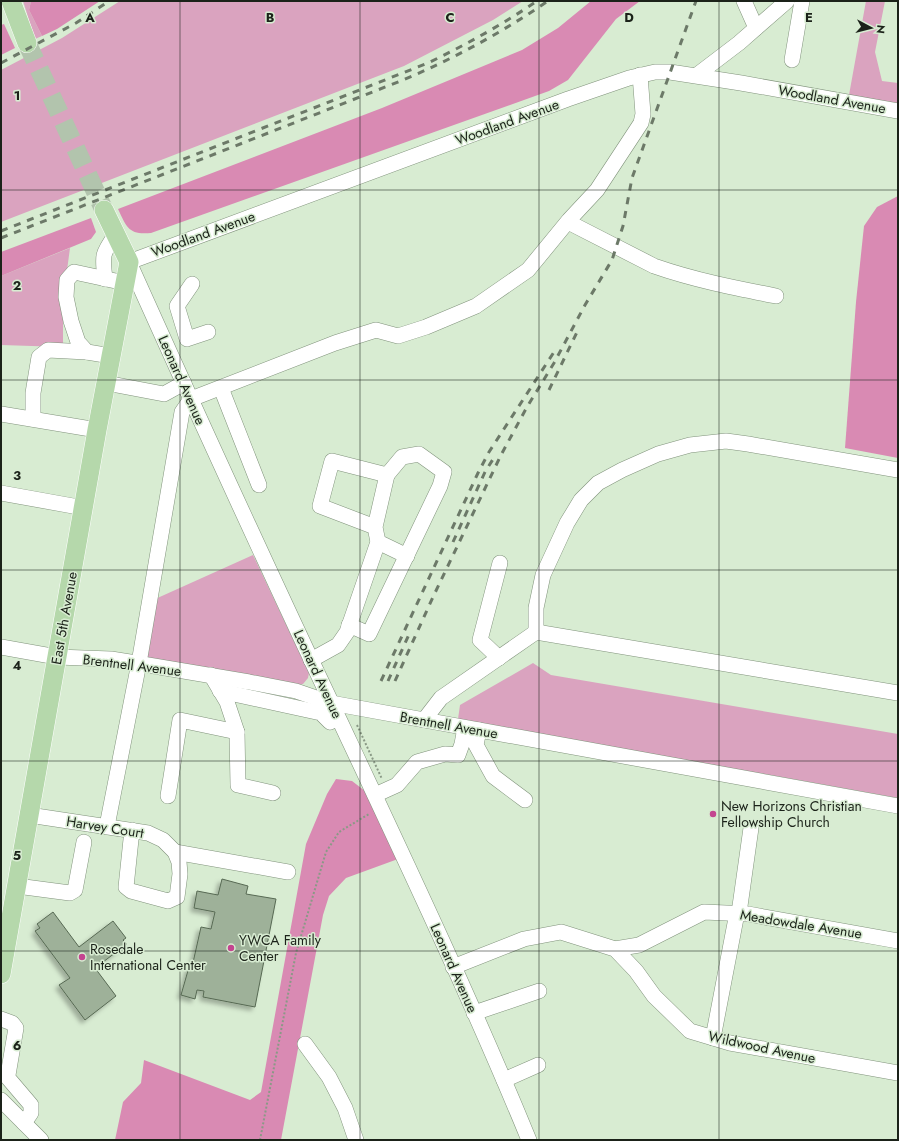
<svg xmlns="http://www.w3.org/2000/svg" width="899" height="1141" viewBox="0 0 899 1141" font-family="Jost,sans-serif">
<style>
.green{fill:#daa3bf}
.forest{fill:#d98ab3}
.building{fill:#9eb199;stroke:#576953;filter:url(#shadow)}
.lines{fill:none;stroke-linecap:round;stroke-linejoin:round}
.major-tunnel{stroke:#b2c4ad;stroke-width:19;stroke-dasharray:19 10;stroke-linecap:butt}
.minor-casing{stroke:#81937c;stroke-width:16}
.major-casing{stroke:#fff;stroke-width:20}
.path{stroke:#8a9986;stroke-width:2;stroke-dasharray:2 2;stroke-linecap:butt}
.minor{stroke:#fff;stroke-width:15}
.major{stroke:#b5d8ab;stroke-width:19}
.rail{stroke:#6c7968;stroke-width:3;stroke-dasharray:7 7;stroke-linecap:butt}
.grid{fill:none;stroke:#1b2219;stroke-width:1;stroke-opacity:0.55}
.poi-dot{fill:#c44490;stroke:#d8ecd2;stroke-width:1.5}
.labels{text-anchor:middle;stroke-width:3;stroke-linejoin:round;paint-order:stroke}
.street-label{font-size:14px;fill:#1b2219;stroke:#d8ecd2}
.poi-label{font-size:14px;fill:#1b2219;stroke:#d8ecd2;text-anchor:start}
.grid-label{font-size:13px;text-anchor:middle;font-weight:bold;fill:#1b2219;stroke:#d8ecd2;stroke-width:3;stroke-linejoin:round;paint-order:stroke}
</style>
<defs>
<filter id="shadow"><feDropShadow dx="-3.5" dy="3.5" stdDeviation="2" flood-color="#0004"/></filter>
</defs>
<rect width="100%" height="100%" fill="#d8ecd2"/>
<g class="green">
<path d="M23 1H31L29 10 42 36 35 39Z"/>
<path d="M120 1H523L493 20 404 66 1 222V70L62 38Z"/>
<path d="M866 1H885L875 52 882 81 898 83V104L849 95Z"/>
<path d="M70 248 63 300V347L1 345V276Z"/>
<path d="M253 555 309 673 308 678 303 684 294 685 145 657 153 600Z"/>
<path d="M533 663 551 675 898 734V798L458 719 460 705Z"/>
</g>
<g class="forest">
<path d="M31 1H100L57 29 42 36 29 10Z"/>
<path d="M591 1H640L616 19 568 80 549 91 151 233C129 235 127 228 118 209L382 108 522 50 558 28Z"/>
<path d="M4 24 15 48 1 55V25Z"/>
<path d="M898 196V458L845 448 856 302 864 226 877 207Z"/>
<path d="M91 218 96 232 91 239 1 276V252Z"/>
<path d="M336 779 352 781 365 791 398 859 346 878 329 896 323 915 281 1140H115L123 1102 141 1083 144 1060 250 1100 261 1092 306 844 327 794Z"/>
</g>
<g class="building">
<path d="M222 879 248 886 246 894 276 899 255 1007 203 997 204 991 197 990 195 999 181 995 189 967H192L201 927 211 929 215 912 194 908 197 891 218 895Z"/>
<path d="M53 912 79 947 113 921 126 938 123 940 127 944 95 968 116 996 85 1020 59 985 70 978 35 931 40 928 37 924Z"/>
</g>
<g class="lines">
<path class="major-tunnel" d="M27 43 104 210"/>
<defs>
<g id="minor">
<path d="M744 1 756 28"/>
<path d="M792 60 802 1"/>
<path d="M697 75 739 43 787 1"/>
<path d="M568 222 654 266C694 280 735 288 776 296"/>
<path d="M105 279C102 255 102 254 116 234"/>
<path d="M192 284 177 306 187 339 208 332"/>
<path d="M111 356 87 352 78 342 71 321 66 297 67 280 74 272 125 283"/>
<path d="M106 383 164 394 184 383"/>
<path d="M221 388 259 485"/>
<path d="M1 414 97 430"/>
<path d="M33 419V393L39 357 48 350 87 352"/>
<path d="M1 493 84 508"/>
<path d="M378 542 407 556"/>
<path d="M349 625 369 634 440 486 444 472 419 454 402 457 387 475"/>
<path d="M536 632V608L543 575 567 523 581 500 598 483 622 470 658 454 690 445 726 441 748 444 898 470"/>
<path d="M1 647 57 657 111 659 136 663 249 682 296 691 331 703 898 806"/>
<path d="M499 658 480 640 500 563"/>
<path d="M311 660 338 645 347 632 378 542 375 527 387 475 332 461 320 506 375 527"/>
<path d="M211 675 227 702 237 732 238 785 273 793"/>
<path d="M220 691 321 713 330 722 338 718"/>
<path d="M424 720 441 698 536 632 898 693"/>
<path d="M479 730 476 745 493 776 525 800"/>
<path d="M375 795 397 785 417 762 445 754 458 755 462 744 465 728"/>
<path d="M168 796 180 720 237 732"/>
<path d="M29 815 148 833 163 840 175 852 179 862 180 874 177 897 168 901 131 891 126 887 132 830"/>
<path d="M107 826 139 663 182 412 191 399 335 343 376 330 398 336 426 327 476 306 528 270 569 220 597 190 641 123 643 114 640 75"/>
<path d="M175 852 288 872"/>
<path d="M17 886 70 893 75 890 84 842"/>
<path d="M739 913 751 828"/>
<path d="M615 949 639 945 704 912 748 914 898 941"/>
<path d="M453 967 524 939 561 932 615 949 636 971 654 996 690 1031 730 1043 898 1073"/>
<path d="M474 1013 539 991"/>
<path d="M1 1019 12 1023 16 1028 8 1075V1078L31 1105V1113L24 1123"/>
<path d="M713 1038 737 913"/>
<path d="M305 1044 329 1077 345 1108 356 1140"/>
<path d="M504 1080 538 1065"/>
<path d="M1 1100 41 1140"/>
<path d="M529 1140C468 992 399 847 331 702 262 556 195 409 129 262L568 99 629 78 655 72H670L741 83 898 111"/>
</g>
<g id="major">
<path d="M11 1 27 43"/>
<path d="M1 974 97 430 129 262 104 210"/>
</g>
</defs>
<use href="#minor" class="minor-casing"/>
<use href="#major" class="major-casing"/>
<g class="path">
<path d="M357 725 382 779"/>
<path d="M260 1140 296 953 326 852 339 832 369 814"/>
</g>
<use href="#minor" class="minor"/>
<use href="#major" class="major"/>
<g class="rail">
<path d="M1 63 76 23 109 1"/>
<path d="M1 231 428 63C465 45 500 26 534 3"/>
<path d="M1 238 403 80C455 58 501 33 548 1"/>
<path d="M549 390 578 330"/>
<path d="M453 542 485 472 495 456"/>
<path d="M381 681 478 473 489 452 554 352"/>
<path d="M388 681 411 630"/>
<path d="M395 681 433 597 501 455 527 407 554 363 585 305 612 260 623 226 632 178 696 1"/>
</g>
</g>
<path class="grid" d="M180 1V1140M360 1V1140M539 1V1140M719 1V1140M1 190H898M1 380H898M1 570H898M1 761H898M1 951H898"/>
<g class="poi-dot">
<circle cx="713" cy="814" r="4"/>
<circle cx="231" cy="948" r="4"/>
<circle cx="82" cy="957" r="4"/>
</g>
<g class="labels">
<g class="street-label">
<text transform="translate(832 99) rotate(10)" y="5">Woodland Avenue</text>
<text transform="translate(507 122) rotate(-20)" y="5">Woodland Avenue</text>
<text transform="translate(203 234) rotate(-20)" y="5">Woodland Avenue</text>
<text transform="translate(182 380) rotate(66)" y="5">Leonard Avenue</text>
<text transform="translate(64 618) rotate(-80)" y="5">East 5th Avenue</text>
<text transform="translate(132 665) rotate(7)" y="5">Brentnell Avenue</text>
<text transform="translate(318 674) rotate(65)" y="5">Leonard Avenue</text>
<text transform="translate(449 725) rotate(10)" y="5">Brentnell Avenue</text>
<text transform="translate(105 827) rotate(9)" y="5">Harvey Court</text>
<text transform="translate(801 924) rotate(9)" y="5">Meadowdale Avenue</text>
<text transform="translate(454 968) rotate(66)" y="5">Leonard Avenue</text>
<text transform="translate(762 1047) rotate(12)" y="5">Wildwood Avenue</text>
</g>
<g class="poi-label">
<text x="721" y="811">New Horizons Christian<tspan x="721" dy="16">Fellowship Church</tspan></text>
<text x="239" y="945">YWCA Family<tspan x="239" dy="16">Center</tspan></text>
<text x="90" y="954">Rosedale<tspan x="90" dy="16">International Center</tspan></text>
</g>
</g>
<g class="grid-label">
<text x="90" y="22">A</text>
<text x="270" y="22">B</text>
<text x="450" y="22">C</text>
<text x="629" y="22">D</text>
<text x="809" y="22">E</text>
<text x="17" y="100">1</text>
<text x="17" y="290">2</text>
<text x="17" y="480">3</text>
<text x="17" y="670">4</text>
<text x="17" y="860">5</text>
<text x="17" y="1050">6</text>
</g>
<rect width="899" height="1141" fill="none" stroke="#1b2219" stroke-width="4"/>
<g transform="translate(871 28) rotate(97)" stroke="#d8ecd2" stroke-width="3" paint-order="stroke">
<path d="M0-3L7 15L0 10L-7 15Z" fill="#1b2219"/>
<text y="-6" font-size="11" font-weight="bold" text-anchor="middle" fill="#1b2219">N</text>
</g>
</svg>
